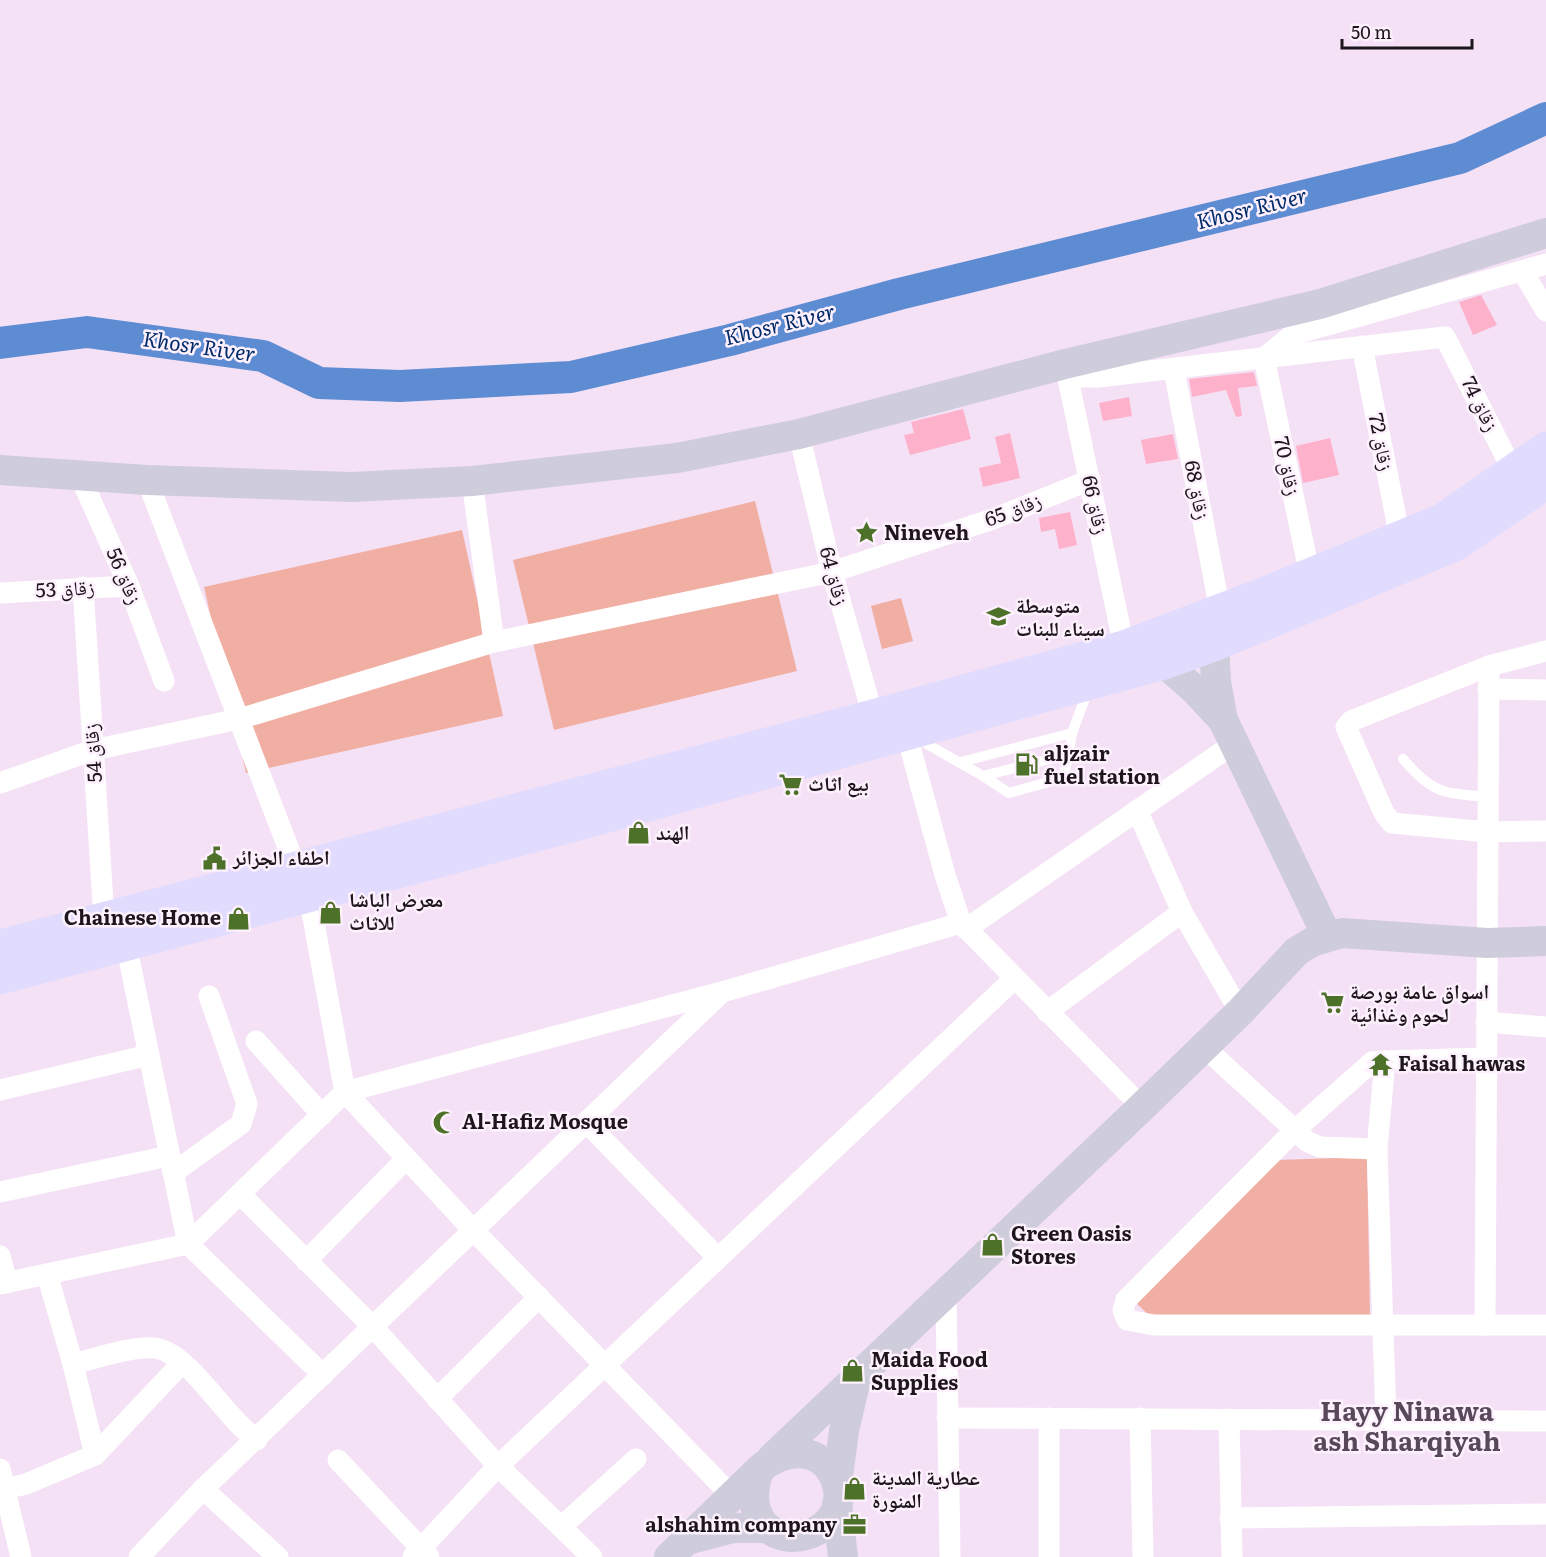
<svg xmlns="http://www.w3.org/2000/svg" width="1546" height="1557" viewBox="0 0 1546 1557" font-family="Literata,'Noto Naskh Arabic',serif">
<style>
.green{fill:#f0afa2}
.lines{fill:none;stroke-linecap:round;stroke-linejoin:round}
.river{stroke:#5e8cd2;stroke-width:32}
.building{fill:#feb1ca}
.lane{stroke:#fff;stroke-width:10}
.street{stroke:#fff;stroke-width:21}
.secondary{stroke:#cfccdb;stroke-width:30}
.primary{stroke:#e1dcfe;stroke-width:33}
.labels{text-anchor:middle;stroke-width:5;stroke-linejoin:round;paint-order:stroke}
.street-label{font-size:20px;fill:#1d161d;stroke:#fef1fe}
.poi-label{font-size:20px;font-weight:bold;fill:#1d161d;stroke:#fef1fe;text-anchor:start}
.water-label{font-size:21px;font-style:italic;fill:#002b69;stroke:#fef1fe}
.district-label{font-size:26px;font-weight:bold;fill:#59485a;stroke:#fef1fe}
</style>
<rect width="100%" height="100%" fill="#f5e1f6"/>
<g class="green">
<path d="M755 501 797 671 554 730 513 560Z"/>
<path d="M462 530 503 716 246 773 204 587Z"/>
<path d="M901 598 913 641 882 649 871 606Z"/>
<path d="M1367 1157 1370 1317 1153 1319 1135 1302 1277 1160Z"/>
</g>
<g class="lines">
<path class="river" d="M0 343 87 332 263 356 319 383 400 386 571 377 730 340 899 294 1460 158 1546 118"/>
</g>
<g class="building">
<path d="M1481 295 1497 325 1473 335 1459 302Z"/>
<path d="M1254 372 1257 386 1238 388 1242 416 1236 417 1226 390 1192 397 1189 379Z"/>
<path d="M1129 397 1132 416 1103 421 1099 403Z"/>
<path d="M963 409 971 439 910 455 904 435 914 433 911 422Z"/>
<path d="M1010 433 1020 478 983 487 979 468 1001 463 995 437Z"/>
<path d="M1173 434 1178 459 1146 464 1141 440Z"/>
<path d="M1330 438 1339 475 1303 483 1296 446Z"/>
<path d="M1070 512 1077 545 1059 549 1055 529 1041 532 1039 518Z"/>
</g>
<g class="lines">
<g class="lane">
<path d="M918 739 983 776 1069 754 1072 733 1088 690"/>
<path d="M1403 759C1433 794 1443 793 1488 797"/>
<path d="M961 762 1072 733"/>
<path d="M983 776 1009 793 1063 778 1069 754"/>
</g>
<g class="street">
<path d="M1523 272 1546 311"/>
<path d="M1362 346 1400 538"/>
<path d="M1065 364 1081 377H1098L1445 337 1513 471"/>
<path d="M1065 364 1124 647"/>
<path d="M1174 370 1220 610"/>
<path d="M799 434 832 572 873 716"/>
<path d="M79 474 129 586 164 681"/>
<path d="M147 480 296 868"/>
<path d="M472 481 494 642"/>
<path d="M1310 575 1264 358 1292 335 1546 264"/>
<path d="M83 587 104 919"/>
<path d="M0 593 129 586"/>
<path d="M1546 651 1489 666 1351 721 1346 727 1384 813 1392 823 1487 832 1546 831"/>
<path d="M1488 689 1546 690"/>
<path d="M906 732 945 875 961 923 1142 1107"/>
<path d="M0 783 93 750 239 719 494 642 832 572 993 519 1090 480"/>
<path d="M1137 810 1182 912 1240 1012"/>
<path d="M309 896 345 1092 473 1230 732 1496"/>
<path d="M966 929 1235 743"/>
<path d="M126 944 188 1244 323 1375"/>
<path d="M1047 1012 1182 912"/>
<path d="M1486 1022 1546 1027"/>
<path d="M256 1041 322 1115"/>
<path d="M1204 1047 1308 1142 1320 1147 1377 1149"/>
<path d="M1385 1061 1486 1058"/>
<path d="M0 1090 149 1055"/>
<path d="M586 1122 717 1257"/>
<path d="M173 1173 241 1124 247 1104 209 996"/>
<path d="M0 1192 169 1156"/>
<path d="M241 1195 373 1327 498 1466 592 1557"/>
<path d="M0 1256 7 1283"/>
<path d="M306 1261 406 1159"/>
<path d="M47 1274 73 1364 95 1455"/>
<path d="M0 1284 188 1244 345 1092 722 992 961 923"/>
<path d="M946 1293 950 1557"/>
<path d="M1485 1325 1489 666"/>
<path d="M73 1364C94 1359 140 1343 160 1349 193 1359 227 1420 257 1440"/>
<path d="M437 1399 539 1297"/>
<path d="M947 1418 1546 1421"/>
<path d="M1140 1418 1143 1557"/>
<path d="M1229 1419 1232 1557"/>
<path d="M1386 1420 1377 1149 1385 1061 1372 1062 1295 1130 1126 1300 1123 1310 1127 1320 1154 1325H1546"/>
<path d="M338 1460 429 1557"/>
<path d="M0 1469 21 1557"/>
<path d="M5 1489 26 1484 95 1455 182 1363"/>
<path d="M203 1489 278 1557"/>
<path d="M1230 1518 1546 1514"/>
<path d="M561 1527 636 1459"/>
<path d="M139 1557 203 1489 719 995"/>
<path d="M413 1557 498 1466 1014 979"/>
<path d="M1049 1557V1418"/>
</g>
<g class="secondary">
<path d="M0 470 147 480 352 487 472 481 677 458 799 434 1065 364 1320 304 1546 233"/>
<path d="M1214 645 1216 682 1223 720 1327 936"/>
<path d="M1164 663 1195 690 1223 720"/>
<path d="M772 1458 1142 1107 1240 1012 1297 951 1312 942 1342 933 1487 943 1546 941"/>
<path d="M837 1484 844 1431 856 1379"/>
<path d="M837 1504 843 1557"/>
<path d="M687 1540 733 1528H768"/>
<path d="M669 1557 760 1469C786 1446 826 1446 837 1485 846 1517 814 1542 784 1536 752 1529 749 1494 760 1469"/>
</g>
<g class="primary">
<path d="M0 946 873 716 1124 647 1258 596 1442 520 1546 448"/>
<path d="M0 978 586 822 1164 663 1214 645 1455 545 1546 483"/>
</g>
</g>
<defs>
<symbol id="sight-bare" viewBox="-9 -9 18 18"><path d="M0-6L1.8-2.2L6-1.7L2.9 1.2L3.7 5.4L0 3.3L-3.7 5.4L-2.9 1.2L-6-1.7L-1.8-2.2Z" fill="#4e7129" stroke="#fef1fe" stroke-width="2.5" paint-order="stroke"/></symbol>
<symbol id="school-bare" viewBox="-9 -9 18 18"><path d="M0-5L7-2L0 1L-7-2ZM-4 1L0 2.5L4 1V4Q0 6-4 4Z" fill="#4e7129" stroke="#fef1fe" stroke-width="2.5" paint-order="stroke"/></symbol>
<symbol id="fuel-bare" viewBox="-9 -9 18 18"><path d="M-5.5-6h7V0h2V4h1.3V-2.5L3-4.5l.8-.8L6-3V5H2.5V1h-1V6h-7ZM-4.2-4.7v3.2H.2V-4.7Z" fill="#4e7129" stroke="#fef1fe" stroke-width="2.5" paint-order="stroke"/></symbol>
<symbol id="supermarket-bare" viewBox="-9 -9 18 18"><path d="M-6-5.5h2.5l.6 2H6L4.5 2H-2.5L-4.4-4H-6ZM-1.5 3.2a1.3 1.3 0 1 0 .1 0ZM3 3.2a1.3 1.3 0 1 0 .1 0Z" fill="#4e7129" stroke="#fef1fe" stroke-width="2.5" paint-order="stroke"/></symbol>
<symbol id="shop-bare" viewBox="-9 -9 18 18"><path d="M-5-2.5h2.3a2.7 3.5 0 0 1 5.4 0H5L5.5 6h-11ZM-1.5-2.5h3a1.5 2.3 0 0 0-3 0Z" fill="#4e7129" stroke="#fef1fe" stroke-width="2.5" paint-order="stroke"/></symbol>
<symbol id="civic-bare" viewBox="-9 -9 18 18"><path d="M-.6-6.5H3V-4.5H.6V-3L4-1V1h2V6H-6V1h2V-1L-.6-3ZM-1.2 2.5V6h2.4V2.5Z" fill="#4e7129" stroke="#fef1fe" stroke-width="2.5" paint-order="stroke"/></symbol>
<symbol id="temple-bare" viewBox="-9 -9 18 18"><path d="M0-6L5-2H3V0L6.5 2.5H4V6H1.5V3h-3V6H-4V2.5H-6.5L-3 0V-2H-5Z" fill="#4e7129" stroke="#fef1fe" stroke-width="2.5" paint-order="stroke"/></symbol>
<symbol id="mosque-bare" viewBox="-9 -9 18 18"><path d="M3.5-4.9A6 6 0 1 0 3.5 4.9A5 5 0 1 1 3.5-4.9Z" fill="#4e7129" stroke="#fef1fe" stroke-width="2.5" paint-order="stroke"/></symbol>
<symbol id="office-bare" viewBox="-9 -9 18 18"><path d="M-6-3h4V-5.5h4V-3h4V5H-6ZM-1-4.5V-3h2v-1.5ZM-6 0V1H6V0Z" fill="#4e7129" stroke="#fef1fe" stroke-width="2.5" paint-order="stroke"/></symbol>
</defs>
<g fill-rule="evenodd">
<use href="#sight-bare" x="850" y="516" width="33" height="33"/>
<use href="#school-bare" x="982" y="600" width="33" height="33"/>
<use href="#fuel-bare" x="1010" y="748" width="33" height="33"/>
<use href="#supermarket-bare" x="774" y="768" width="33" height="33"/>
<use href="#shop-bare" x="622" y="816" width="33" height="33"/>
<use href="#civic-bare" x="198" y="842" width="33" height="33"/>
<use href="#shop-bare" x="314" y="896" width="33" height="33"/>
<use href="#shop-bare" x="222" y="902" width="33" height="33"/>
<use href="#supermarket-bare" x="1316" y="986" width="33" height="33"/>
<use href="#temple-bare" x="1364" y="1048" width="33" height="33"/>
<use href="#mosque-bare" x="428" y="1106" width="33" height="33"/>
<use href="#shop-bare" x="976" y="1228" width="33" height="33"/>
<use href="#shop-bare" x="836" y="1354" width="33" height="33"/>
<use href="#shop-bare" x="838" y="1472" width="33" height="33"/>
<use href="#office-bare" x="838" y="1508" width="33" height="33"/>
</g>
<g class="labels">
<g class="street-label">
<text transform="translate(1480 404) rotate(64)" y="7">زقاق 74</text>
<text transform="translate(1381 442) rotate(79)" y="7">زقاق 72</text>
<text transform="translate(1287 466) rotate(78)" y="7">زقاق 70</text>
<text transform="translate(1197 490) rotate(79)" y="7">زقاق 68</text>
<text transform="translate(1095 505) rotate(78)" y="7">زقاق 66</text>
<text transform="translate(1013 510) rotate(-21)" y="7">زقاق 65</text>
<text transform="translate(124 576) rotate(67)" y="7">زقاق 56</text>
<text transform="translate(834 576) rotate(75)" y="7">زقاق 64</text>
<text transform="translate(65 589) rotate(-3)" y="7">زقاق 53</text>
<text transform="translate(93 753) rotate(-94)" y="7">زقاق 54</text>
</g>
<g class="poi-label">
<text x="884" y="540">Nineveh</text>
<text x="1016" y="613">متوسطة<tspan x="1016" dy="23">سيناء للبنات</tspan></text>
<text x="1044" y="761">aljzair<tspan x="1044" dy="23">fuel station</tspan></text>
<text x="808" y="791">بيع اثاث</text>
<text x="656" y="840">الهند</text>
<text x="233" y="865">اطفاء الجزائر</text>
<text x="349" y="907">معرض الباشا<tspan x="349" dy="23">للاثاث</tspan></text>
<text x="221" y="925" text-anchor="end">Chainese Home</text>
<text x="1350" y="999">اسواق عامة بورصة<tspan x="1350" dy="23">لحوم وغذائية</tspan></text>
<text x="1398" y="1071">Faisal hawas</text>
<text x="462" y="1129">Al-Hafiz Mosque</text>
<text x="1011" y="1241">Green Oasis<tspan x="1011" dy="23">Stores</tspan></text>
<text x="871" y="1367">Maida Food<tspan x="871" dy="23">Supplies</tspan></text>
<text x="872" y="1485">عطارية المدينة<tspan x="872" dy="23">المنورة</tspan></text>
<text x="837" y="1532" text-anchor="end">alshahim company</text>
</g>
<g class="water-label">
<text transform="translate(1252 209) rotate(-14)" y="7">Khosr River</text>
<text transform="translate(780 325) rotate(-14)" y="7">Khosr River</text>
<text transform="translate(199 347) rotate(8)" y="7">Khosr River</text>
</g>
<g class="district-label">
<text x="1407" y="1421">Hayy Ninawa<tspan x="1407" dy="30">ash Sharqiyah</tspan></text>
</g>
</g>
<path d="M1342 39v9h130v-9" fill="none" stroke="#1d161d" stroke-width="3"/>
<text x="1351" y="39" font-size="18" fill="#1d161d" stroke="#fef1fe" stroke-width="4.5" paint-order="stroke">50 m</text>
</svg>
